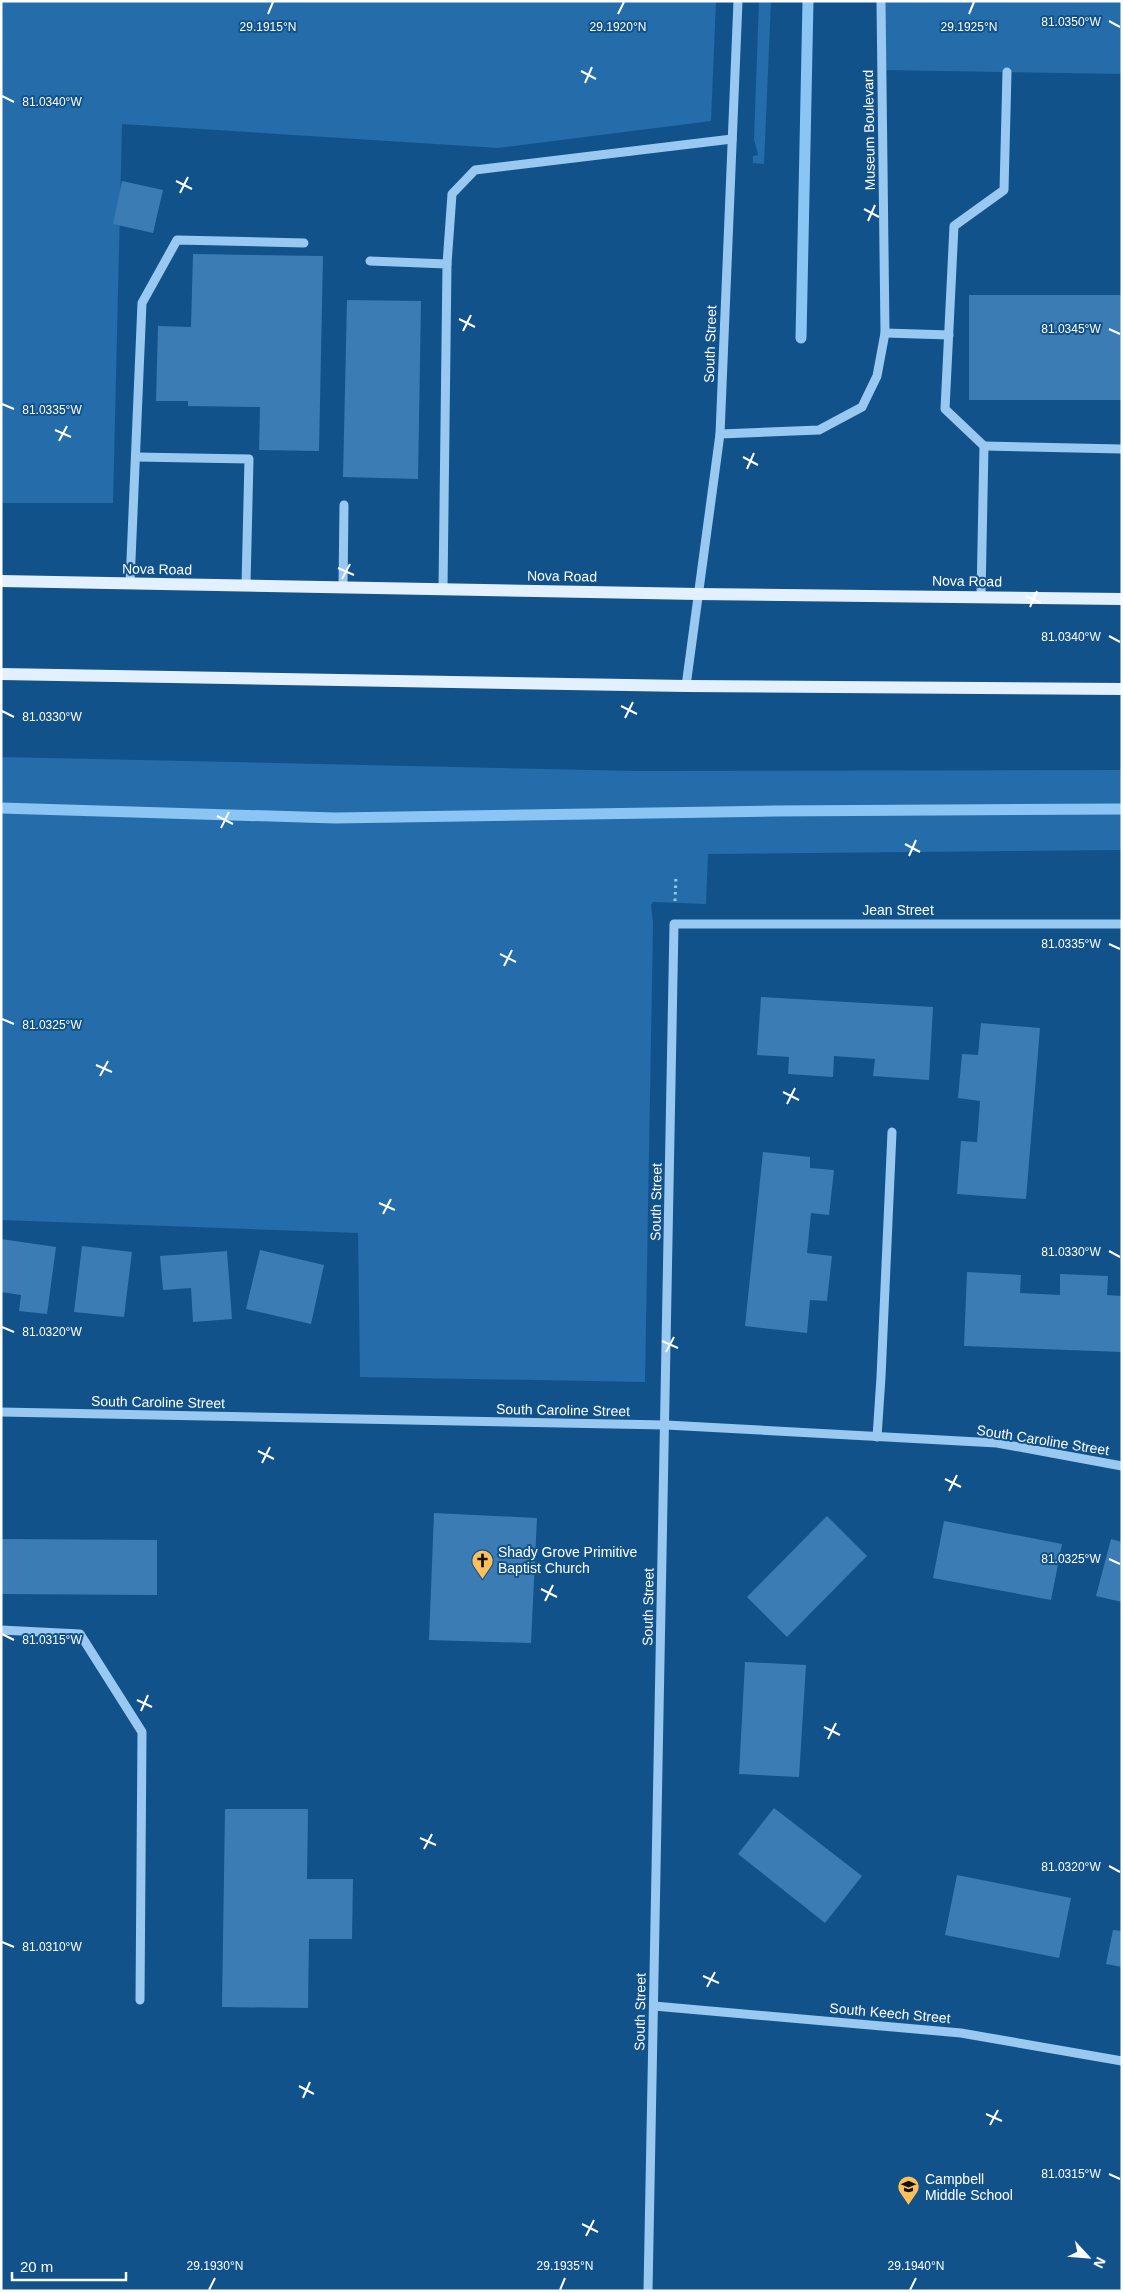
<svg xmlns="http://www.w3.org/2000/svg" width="1123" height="2292" viewBox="0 0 1123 2292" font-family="Arial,sans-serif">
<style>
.green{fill:#246caa}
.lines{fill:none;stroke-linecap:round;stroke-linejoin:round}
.stream{stroke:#8bc5f4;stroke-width:11}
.building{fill:#3b7cb4}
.path{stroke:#99c9f1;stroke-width:3;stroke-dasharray:2.5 4;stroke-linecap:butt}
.minor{stroke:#99c9f1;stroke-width:9}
.major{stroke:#e3f0ff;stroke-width:12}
.ticks{fill:none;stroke:#fff;stroke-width:2}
.labels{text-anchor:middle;stroke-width:4;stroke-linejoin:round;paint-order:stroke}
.street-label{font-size:14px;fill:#fff;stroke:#12528b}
.poi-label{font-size:14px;fill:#fff;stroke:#12528b;text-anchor:start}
.ticks-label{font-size:12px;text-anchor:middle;fill:#fff;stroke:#12528b;stroke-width:4;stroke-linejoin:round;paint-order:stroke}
</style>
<rect width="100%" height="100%" fill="#12528b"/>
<g class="green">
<path d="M1 1H716L711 121 498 148 122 124 113 503H1Z"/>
<path d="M759 1H771L764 164 753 163V156L758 155 754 139Z"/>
<path d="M881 1H1122V74L882 70Z"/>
<path d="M1 757 637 771 1122 770V850L708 854 706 904 653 902 651 905 653 923 645 1382 360 1377 358 1233 1 1220Z"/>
</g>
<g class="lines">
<g class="stream">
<path d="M801 338 808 1"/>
<path d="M1 808 335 818 774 811 1122 809"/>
</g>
</g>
<g class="building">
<path d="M122 181 163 190 153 233 113 224Z"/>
<path d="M193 254 323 256 319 451 259 450 260 407 188 406V401H156L158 326 191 327Z"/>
<rect x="969" y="295" width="153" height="105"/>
<path d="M347 300 421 301 418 479 343 477Z"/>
<path d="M761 997 933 1007 929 1080 873 1076 875 1059 834 1056 833 1077 788 1074 789 1057 757 1055Z"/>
<path d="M981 1023 1040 1028 1026 1199 957 1194 961 1141 977 1142 980 1101 958 1098 962 1054 978 1055Z"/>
<path d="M763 1152 810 1157V1168L834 1170 829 1215 811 1213 807 1253 832 1256 827 1301 810 1300 807 1333 745 1326Z"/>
<path d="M1 1239 56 1247 47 1314 19 1311 21 1295 1 1292Z"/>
<path d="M82 1246 132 1252 124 1317 74 1312Z"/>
<path d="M260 1250 324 1265 311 1324 246 1309Z"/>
<path d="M227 1251 232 1319 193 1322 191 1288 163 1290 160 1256Z"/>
<path d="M967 1272 1021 1275 1020 1293 1060 1295V1274L1108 1276 1107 1295 1122 1296V1352L964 1346Z"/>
<path d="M434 1513 537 1518 531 1643 429 1640Z"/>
<path d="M827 1516 867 1556 787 1637 747 1597Z"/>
<path d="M944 1521 1062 1544 1051 1600 933 1578Z"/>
<path d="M1 1539 157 1540V1595L1 1594Z"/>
<path d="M1111 1539 1122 1542V1602L1096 1596Z"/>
<path d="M745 1662 806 1665 799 1777 739 1774Z"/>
<path d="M774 1808 862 1876 825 1923 738 1854Z"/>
<path d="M225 1809H308L307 1879H353L352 1939H309L308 2008 222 2007Z"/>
<path d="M957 1875 1071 1898 1059 1958 945 1935Z"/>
<path d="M1113 1930 1122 1931V1967L1106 1964Z"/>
</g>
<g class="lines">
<path class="path" d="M675 901 676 876"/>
<g class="minor">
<path d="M370 261 447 264 443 589"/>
<path d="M447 264 452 194 475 170 732 139"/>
<path d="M885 333 949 335"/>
<path d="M720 434 819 430 862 407 877 376 885 333 881 1"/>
<path d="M984 446 1122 449"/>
<path d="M136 457 249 459 246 585"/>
<path d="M130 583 142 303 177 240 304 243"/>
<path d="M343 587 344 505"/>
<path d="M981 596 984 446 945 409 954 226 1004 190 1007 72"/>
<path d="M686 686 720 434 738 1"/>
<path d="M1 1412 666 1425 997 1443 1122 1466"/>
<path d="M877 1437 881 1377 892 1132"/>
<path d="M1 1630 80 1634 142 1732 140 2000"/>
<path d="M654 2006 961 2033 1122 2061"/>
<path d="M648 2291 674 924H1122"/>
</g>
<g class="major">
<path d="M1 581 698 594 1122 599"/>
<path d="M1 674 686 686 1122 689"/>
</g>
</g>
<path class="ticks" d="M268 14 273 2M618 14 624 2M969 14 974 2M1109 21 1120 27M581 71 596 79M585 83 592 67M2 96 14 102M176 181 192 189M180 193 188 177M864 209 879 217M868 221 875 205M459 319 475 327M1109 329 1120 334M463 331 471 315M2 404 14 409M55 430 71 437M59 441 67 426M743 457 758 465M747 469 754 453M338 568 354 575M342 579 350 564M1026 596 1041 603M1030 607 1037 591M1109 636 1120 642M621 706 637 714M2 711 14 717M625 718 633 702M217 816 233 824M221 828 229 812M905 844 920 852M909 856 916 840M1109 944 1120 949M500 954 516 962M504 966 512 950M2 1019 14 1024M96 1065 112 1072M100 1076 108 1061M783 1092 799 1100M787 1104 795 1088M379 1203 395 1210M383 1214 391 1199M1109 1251 1120 1257M2 1327 14 1332M662 1341 678 1348M666 1352 674 1337M258 1451 274 1459M262 1463 270 1447M945 1479 961 1487M949 1491 957 1475M1109 1559 1120 1564M541 1589 557 1597M545 1601 553 1585M2 1634 14 1640M137 1700 152 1707M141 1711 148 1695M824 1727 840 1735M828 1739 836 1723M420 1838 436 1845M424 1849 432 1834M1109 1866 1120 1872M2 1942 14 1947M703 1976 719 1983M707 1987 715 1972M299 2086 314 2094M303 2098 310 2082M986 2114 1002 2121M990 2125 998 2110M1109 2174 1120 2179M582 2224 598 2232M586 2236 594 2220M209 2290 215 2278M560 2290 565 2278M910 2290 916 2278"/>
<defs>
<symbol id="church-pin" viewBox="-11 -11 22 30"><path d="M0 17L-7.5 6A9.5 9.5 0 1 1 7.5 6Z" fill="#ffc059" stroke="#12528b"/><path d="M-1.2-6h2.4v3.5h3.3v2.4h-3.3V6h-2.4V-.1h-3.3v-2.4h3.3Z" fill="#111"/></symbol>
<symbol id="school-pin" viewBox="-11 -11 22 30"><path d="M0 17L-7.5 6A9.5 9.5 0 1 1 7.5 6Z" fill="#ffc059" stroke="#12528b"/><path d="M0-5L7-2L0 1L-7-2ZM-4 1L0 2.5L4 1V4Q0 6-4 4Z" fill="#111"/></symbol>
</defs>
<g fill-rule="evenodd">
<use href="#church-pin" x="470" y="1548" width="25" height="34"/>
<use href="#school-pin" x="896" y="2174" width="25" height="34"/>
</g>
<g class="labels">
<g class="street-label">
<text transform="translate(869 130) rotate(-91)" y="5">Museum Boulevard</text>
<text transform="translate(710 344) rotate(-88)" y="5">South Street</text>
<text transform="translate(157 569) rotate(1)" y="5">Nova Road</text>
<text transform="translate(562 576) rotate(1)" y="5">Nova Road</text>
<text transform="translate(967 581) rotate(1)" y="5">Nova Road</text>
<text x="898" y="915">Jean Street</text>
<text transform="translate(656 1202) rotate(-89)" y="5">South Street</text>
<text transform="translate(158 1402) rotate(1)" y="5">South Caroline Street</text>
<text transform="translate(563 1410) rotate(1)" y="5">South Caroline Street</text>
<text transform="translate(1043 1440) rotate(9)" y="5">South Caroline Street</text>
<text transform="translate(648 1607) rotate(-89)" y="5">South Street</text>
<text transform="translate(640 2012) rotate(-89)" y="5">South Street</text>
<text transform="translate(890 2013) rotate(5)" y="5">South Keech Street</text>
</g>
<g class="poi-label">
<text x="498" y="1557">Shady Grove Primitive<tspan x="498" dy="16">Baptist Church</tspan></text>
<text x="925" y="2184">Campbell<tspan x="925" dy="16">Middle School</tspan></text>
</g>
</g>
<g class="ticks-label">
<text x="1071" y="26">81.0350°W</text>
<text x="268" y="31">29.1915°N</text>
<text x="618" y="31">29.1920°N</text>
<text x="969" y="31">29.1925°N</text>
<text x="52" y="106">81.0340°W</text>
<text x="1071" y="333">81.0345°W</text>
<text x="52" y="414">81.0335°W</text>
<text x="1071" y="641">81.0340°W</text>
<text x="52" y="721">81.0330°W</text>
<text x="1071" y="948">81.0335°W</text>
<text x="52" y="1029">81.0325°W</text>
<text x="1071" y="1256">81.0330°W</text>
<text x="52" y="1336">81.0320°W</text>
<text x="1071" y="1563">81.0325°W</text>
<text x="52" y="1644">81.0315°W</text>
<text x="1071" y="1871">81.0320°W</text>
<text x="52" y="1951">81.0310°W</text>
<text x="1071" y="2178">81.0315°W</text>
<text x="215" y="2270">29.1930°N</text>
<text x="565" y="2270">29.1935°N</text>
<text x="916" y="2270">29.1940°N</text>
</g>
<rect width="1123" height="2292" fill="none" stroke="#ffffff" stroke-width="5"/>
<g transform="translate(1088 2257) rotate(116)" stroke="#12528b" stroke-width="4" paint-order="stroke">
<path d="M0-4L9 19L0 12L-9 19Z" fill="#ffffff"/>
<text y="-8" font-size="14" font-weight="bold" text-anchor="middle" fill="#ffffff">N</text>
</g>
<path d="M12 2272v8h114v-8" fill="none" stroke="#ffffff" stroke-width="2.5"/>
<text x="20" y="2272" font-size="15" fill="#ffffff" stroke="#12528b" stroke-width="4" paint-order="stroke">20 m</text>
</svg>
